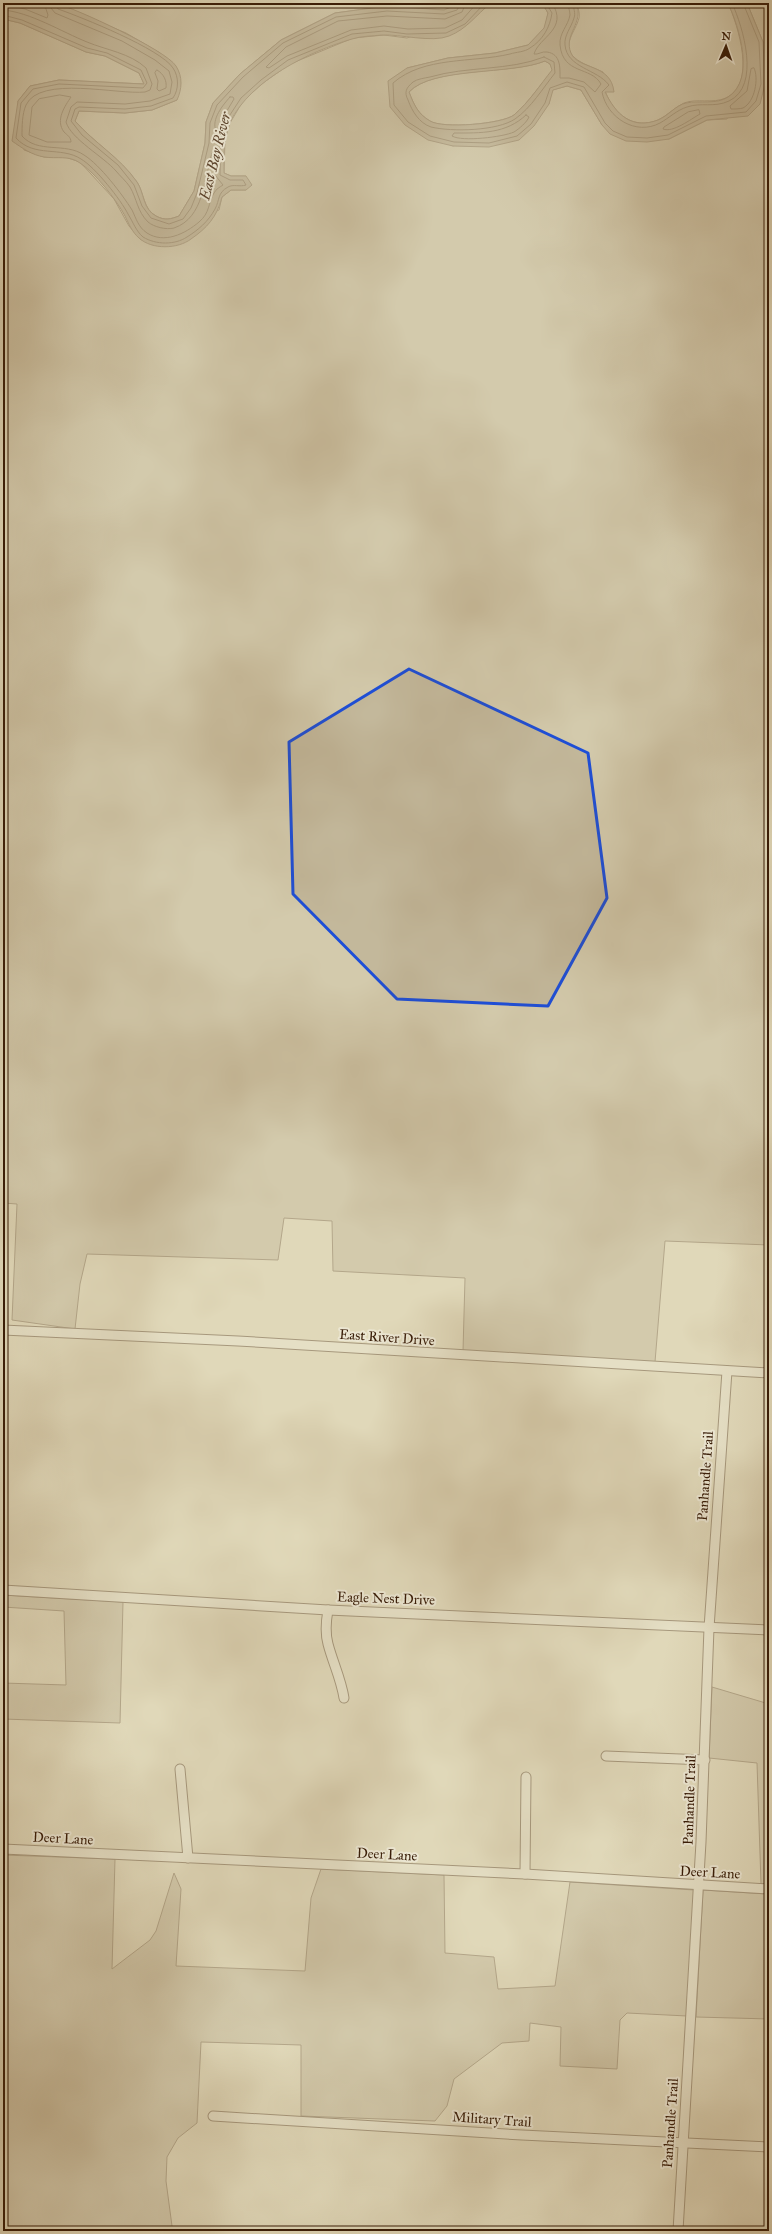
<svg xmlns="http://www.w3.org/2000/svg" width="772" height="2234" viewBox="0 0 772 2234" font-family="'IM FELL Great Primer',serif">
<style>
.green{fill:#c3b89b;stroke:#7e6a51}
.water{fill:#a7987c;stroke:#7b664d;fill-rule:evenodd}
.lines{fill:none;stroke-linecap:round;stroke-linejoin:round}
.shore{stroke:#705a42;stroke-width:1}
.minor-casing{stroke:#624b34;stroke-width:11}
.minor{stroke:#ebe6d2;stroke-width:9}
.marked{fill:none;stroke:#1d4ed8;stroke-width:3;stroke-linejoin:round}
.labels{text-anchor:middle;stroke-width:4;stroke-linejoin:round;paint-order:stroke}
.street-label{font-size:14px;fill:#381c07;stroke:#ebe6d2}
.water-label{font-size:15px;font-style:italic;fill:#5f4730;stroke:#ebe6d2}
</style>
<rect width="100%" height="100%" fill="#e0d8b9"/>
<filter id="stains"><feTurbulence type="fractalNoise" baseFrequency=".005" numOctaves="4"/><feColorMatrix values="0 0 0 0 .2 0 0 0 0 .09 0 0 0 0 .02 0 0 0 .5 -.17"/></filter>
<radialGradient id="worn" r=".72"><stop offset=".6" stop-color="#630" stop-opacity="0"/><stop offset="1" stop-color="#630" stop-opacity=".3"/></radialGradient>
<g class="green">
<path d="M54 3H460L444 10 387 6 335 13 281 40 240 74 213 103 206 122 205 143 194 191 179 216C171 219 165 221 156 216 143 209 144 192 137 182 120 159 94 142 75 121L79 111 125 113 152 110 177 100 160 53 126 33Z"/>
<path d="M491 3H542L548 13 545 28 528 45 495 53 448 58 407 68 391 107 453 146 549 104 552 90 567 86 581 90 602 125 669 139 707 120 727 119 763 42 747 3H769V1245L665 1241 655 1362 463 1351 465 1278 333 1271 332 1221 284 1218 278 1260 87 1254 80 1284 75 1329 12 1320 17 1204 3 1203V19L20 23 86 52 105 56 139 73 144 84 59 80 30 86 18 101 24 150 44 157H65L80 162 114 199 129 226 141 240 219 210 222 197 231 190H246V176H231L224 173 225 140 230 123 243 101 263 83 290 64 353 38 384 35 407 38 484 8Z"/>
<path d="M576 3H728C738 25 757 85 726 98 712 104 697 98 684 103 675 107 667 116 658 120 635 130 614 115 606 93 603 87 603 79 603 72 594 68 582 64 575 58 560 46 576 31 579 18 580 13 578 7 576 3Z"/>
<path d="M545 61 550 64 553 70C540 85 529 102 514 115 502 124 442 129 430 121 418 114 414 105 409 92 434 66 510 75 545 61Z"/>
<path d="M3 1544 6 1549V1585H3Z"/>
<path d="M3 1595 123 1602 120 1723 3 1719V1683L66 1685 64 1611 3 1607Z"/>
<path d="M712 1687 769 1704V1884H761L757 1763 709 1758Z"/>
<path d="M3 1855 115 1859 112 1969 150 1940 156 1931 174 1873 181 1889 176 1966 305 1971 311 1898 321 1869 444 1875 445 1953 494 1957 498 1989 555 1986 570 1882 694 1890 687 2016 627 2013 620 2020 617 2069 560 2066 561 2027 530 2023 529 2041 502 2043 454 2079 447 2106 435 2121 301 2116V2045L201 2042 197 2123 178 2138 167 2157 166 2181 172 2226 170 2231H8L3 2229Z"/>
<path d="M703 1890 767 1894 765 1985 769 1986V2019L696 2017Z"/>
</g>
<g class="water">
<path d="M3 3C19 3 39 0 55 3 75 8 166 50 176 66 183 77 182 89 177 100L152 110 125 113 79 111 75 121C94 143 120 157 137 182 144 192 143 210 156 216 165 221 171 219 179 216L194 191 205 143 206 122 213 103 240 74 281 40 335 13 387 6 444 10 460 3H491C476 15 467 29 449 36 432 43 400 34 382 35 373 36 361 36 352 39 308 52 251 80 230 122 223 138 224 157 224 173L231 176H246L252 185 246 190H231L222 197C217 217 207 228 191 239 178 249 152 250 139 238 132 232 129 224 125 216 116 199 95 173 80 163 69 155 57 159 44 157 32 155 22 148 12 141L18 101 30 86 59 80 144 84 139 73 105 56 86 52 20 23 3 19Z"/>
<path d="M542 3H576C585 23 563 34 571 53 578 70 611 63 614 92H605C616 114 631 130 658 120 668 116 676 105 686 103 700 100 716 105 728 97 756 79 739 27 728 3H747L763 42 765 84 760 104 748 116 707 120 669 139 647 142 626 141 610 134 602 125 581 90 567 86 553 90 549 104 534 126 519 140 489 147 453 146 428 140 405 125 390 107 388 81 407 68 448 58 495 53 528 45 544 28 548 13ZM545 61 550 64 552 70C540 85 529 102 514 115 502 124 443 129 430 121 418 114 414 105 409 92 431 67 512 75 545 61Z"/>
</g>
<g class="lines">
<g class="shore">
<path d="M55 3 58 9C81 17 161 49 173 68 179 77 179 89 173 98L151 106 125 109 79 107 75 109 71 121 82 135 118 165 134 185 142 206 151 218 169 224 183 219 191 208 197 193 209 143 210 123 217 105 243 77 283 43 336 17 387 11 444 14 457 10 461 3"/>
<path d="M466 3 462 12 445 19 387 16 338 21 286 47 266 67 269 68 287 56 351 30 384 26 408 29 445 28 462 20 477 3"/>
<path d="M546 3 552 13C550 27 543 40 530 48 525 52 516 52 510 54 472 63 424 56 393 83L394 105 408 122 430 136 454 142 489 143 517 136 531 124 545 103 550 88 567 82 584 87 605 123 613 131 627 137 647 138 668 135 706 116 746 112 756 101 761 84 760 64 759 42 743 3"/>
<path d="M552 3C569 29 539 37 534 54 538 55 542 51 547 52 561 54 560 68 560 78H569L584 82 595 92 601 84C591 66 563 75 560 45 559 33 568 26 570 15 570 11 568 7 568 3"/>
<path d="M573 3C573 8 576 13 574 18 571 28 564 35 565 45 567 68 597 69 609 85L602 92C607 118 636 136 660 123 669 118 677 110 687 107 701 102 714 108 729 101 761 86 743 27 732 3"/>
<path d="M3 4 25 9 47 18 48 15 44 3"/>
<path d="M3 10C30 12 62 32 87 42 106 50 130 53 146 68L152 84 150 90 145 92C118 95 40 75 26 105 22 114 22 127 22 136 38 154 65 142 84 155 100 165 122 194 132 210 136 218 138 227 147 233 164 244 185 234 199 222 210 213 208 203 214 193 216 189 220 187 223 185L215 175V152L212 153C204 179 204 218 174 228 166 230 154 227 148 222 137 211 137 199 130 187 126 181 120 176 116 171 104 157 71 139 66 122L71 107 77 102 125 104 150 101 170 94 172 82 169 71 155 60 122 41 55 13 51 8 50 3"/>
<path d="M3 15 22 20 87 48 107 53 141 70 147 83 143 88 59 84 33 89 21 103 16 138C34 158 61 146 81 159 95 167 121 200 128 214 133 222 136 231 143 237 156 245 175 245 187 237 198 230 208 222 215 209 220 200 217 193 228 187 233 184 240 187 246 185L243 180H230L220 175 221 140 226 121 241 98 261 80 288 60 352 34 384 31 407 34 446 33 465 24 485 3"/>
<path d="M544 57 554 62 555 73C543 88 531 108 515 119 497 131 452 132 431 127 419 123 412 111 408 100 404 92 406 88 413 82 417 79 425 78 430 77 467 66 509 71 544 57Z"/>
<path d="M754 68C759 78 755 102 743 108 740 109 734 109 731 109L730 106 747 91 751 69Z"/>
<path d="M157 70C164 74 167 81 166 88L159 91 157 89 158 81 155 73Z"/>
<path d="M60 95 71 97C65 106 55 120 64 132 67 135 71 137 71 142H47L29 135 32 107 39 99Z"/>
<path d="M230 97H233L234 99 222 119 218 130 216 131C211 119 223 105 230 97Z"/>
<path d="M699 110 700 114C691 119 673 133 663 129L664 127 688 112Z"/>
<path d="M526 115 529 117C527 122 519 129 514 132 503 137 462 142 452 136L454 133C481 133 506 134 526 115Z"/>
</g>
<defs>
<g id="minor">
<path d="M3 1330 238 1341 769 1373"/>
<path d="M3 1590 328 1610 769 1630"/>
<path d="M328 1610C326 1621 325 1633 328 1644 333 1663 341 1679 344 1698"/>
<path d="M606 1756 705 1760"/>
<path d="M180 1769 188 1858"/>
<path d="M3 1849 525 1874 769 1889"/>
<path d="M525 1874 526 1777"/>
<path d="M213 2116 522 2135 769 2147"/>
<path d="M678 2231 701 1842 709 1628 727 1371"/>
</g>
</defs>
<use href="#minor" class="minor-casing"/>
<use href="#minor" class="minor"/>
</g>
<path d="M0 0H772V2234H0ZM409 669 588 753 607 898 548 1006 397 999 293 894 289 742Z" fill="#e0d8b9" fill-opacity=".55" fill-rule="evenodd"/>
<path class="marked" d="M409 669 588 753 607 898 548 1006 397 999 293 894 289 742Z"/>
<g class="labels">
<g class="street-label">
<text transform="translate(387 1337) rotate(4)" y="5">East River Drive</text>
<text transform="translate(705 1476) rotate(-86)" y="5">Panhandle Trail</text>
<text transform="translate(386 1598) rotate(2)" y="5">Eagle Nest Drive</text>
<text transform="translate(689 1800) rotate(-88)" y="5">Panhandle Trail</text>
<text transform="translate(63 1838) rotate(3)" y="5">Deer Lane</text>
<text transform="translate(387 1854) rotate(3)" y="5">Deer Lane</text>
<text transform="translate(710 1872) rotate(3)" y="5">Deer Lane</text>
<text transform="translate(492 2119) rotate(4)" y="5">Military Trail</text>
<text transform="translate(670 2123) rotate(-86)" y="5">Panhandle Trail</text>
</g>
<g class="water-label">
<text transform="translate(215 156) rotate(-76)" y="5">East Bay River</text>
</g>
</g>
<rect width="772" height="2234" fill="none" stroke="#e0d8b9" stroke-width="16"/>
<rect x="4" y="4" width="764" height="2226" fill="none" stroke="#381c07" stroke-width="2"/>
<rect x="8" y="8" width="756" height="2218" fill="none" stroke="#381c07"/>
<g transform="translate(726 46) rotate(2)" stroke="#ebe6d2" stroke-width="3" paint-order="stroke">
<path d="M0-3L7 15L0 10L-7 15Z" fill="#381c07"/>
<text y="-6" font-size="11" font-weight="bold" text-anchor="middle" fill="#381c07">N</text>
</g>
<rect width="100%" height="100%" filter="url(#stains)"/>
<rect width="100%" height="100%" fill="url(#worn)"/>
</svg>
